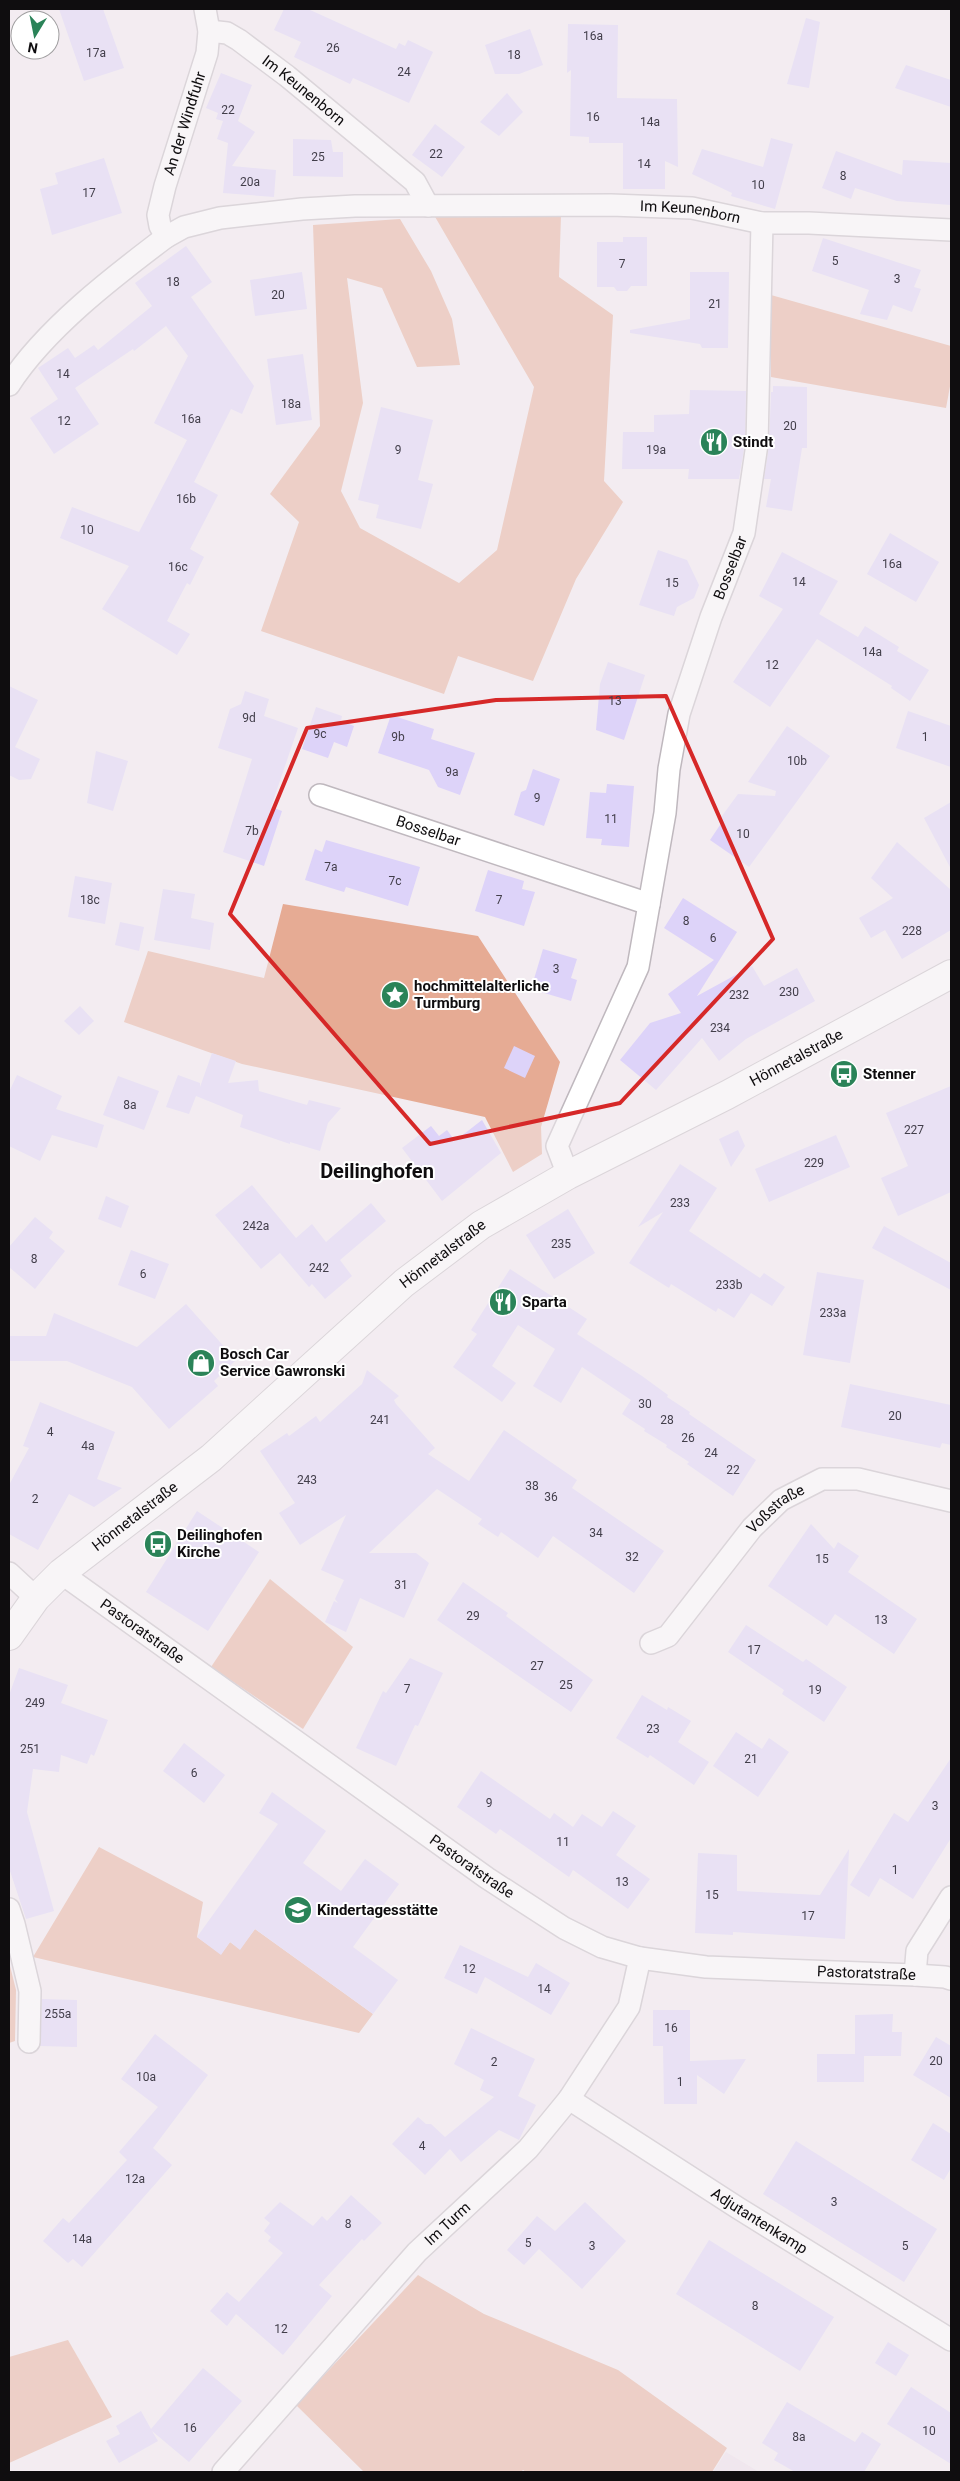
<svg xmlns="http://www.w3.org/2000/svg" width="960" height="2481" viewBox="0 0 960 2481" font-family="Roboto,sans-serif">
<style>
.built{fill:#eddfea}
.green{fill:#e6ab94}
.building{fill:#ddd3f9}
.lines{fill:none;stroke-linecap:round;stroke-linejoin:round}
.minor-casing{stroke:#bfb8be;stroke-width:24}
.secondary-casing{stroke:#bfb8be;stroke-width:30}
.minor{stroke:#fff;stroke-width:21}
.secondary{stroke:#fff;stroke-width:28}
.marked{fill:none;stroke:#d62828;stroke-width:4;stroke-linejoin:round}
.labels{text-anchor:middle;stroke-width:4;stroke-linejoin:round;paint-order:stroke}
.number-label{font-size:12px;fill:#423e4a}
.street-label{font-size:15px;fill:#0f0d0f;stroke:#fff}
.poi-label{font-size:15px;font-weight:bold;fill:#0f0d0f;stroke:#fff;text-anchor:start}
.district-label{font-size:20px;font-weight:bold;fill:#0f0d0f;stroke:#fff}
</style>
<rect width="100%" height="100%" fill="#f3ecf1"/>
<path class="built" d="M726 2452 759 2472H713Z"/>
<g class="green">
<path d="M434 215H561L559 277 613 315 604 481 623 502 576 579 533 681 458 656 444 694 261 631 299 522 270 494 320 426 313 225 400 219 431 271 452 319 460 365 417 367 382 288 347 278 363 403 341 491 360 528 459 583 497 550 534 387Z"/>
<path d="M771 295 951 346V381L946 408 771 377Z"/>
<path d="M283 904 478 936 560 1062 541 1127 542 1154 513 1172 485 1117 242 1064 124 1022 148 951 264 978Z"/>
<path d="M270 1579 353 1647 303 1729 211 1667Z"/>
<path d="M99 1847 203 1902 197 1937 221 1954 230 1942 240 1949 255 1929 373 2014 359 2033 33 1957Z"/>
<path d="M9 1962 16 1990 15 2041 9 2043Z"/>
<path d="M418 2275 484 2314 618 2370 727 2448 712 2472H526L523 2470 521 2472H364L296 2405Z"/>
<path d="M68 2340 112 2417 9 2463V2357Z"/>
</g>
<g class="building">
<path d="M59 9H103L124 68 84 81Z"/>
<path d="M284 9H308L396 49 399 43 405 46 408 40 433 52 409 103 353 78 350 84 294 57 301 42 274 30Z"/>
<path d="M806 18 820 22 809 88 787 84Z"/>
<path d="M568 24 618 25 617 98 677 99 678 167 665 161V189H623V143H589V137L570 136 571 70 567 73Z"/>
<path d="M530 29 543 65 519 74H495L485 45Z"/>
<path d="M906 65 951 80V107L895 88Z"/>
<path d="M221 73 252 85 238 121 255 132 232 166 276 170 274 197 223 193 228 143 217 139 223 121 216 119 218 113 206 108Z"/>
<path d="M507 93 523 112 499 136 480 122Z"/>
<path d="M435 124 465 147 442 177 412 155Z"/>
<path d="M771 138 793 144 775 209 731 196 732 193 692 174 702 149 763 167Z"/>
<path d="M293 139 331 140 333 152H343V177L293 176Z"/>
<path d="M836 151 902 175 903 160 951 163V205L897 201 855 188 851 199 822 188Z"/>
<path d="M104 158 122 213 52 235 40 189 58 184 55 173Z"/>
<path d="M623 237H647V286H631L627 291H617L614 287H597V242H623Z"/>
<path d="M823 238 921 270 914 287 921 289 912 312 893 305 887 320 860 314 869 290 812 271Z"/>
<path d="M186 246 212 282 191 297 254 386 242 414 231 409 194 482 218 495 190 549 204 557 190 585 187 583 167 621 190 634 177 655 102 609 129 566 60 538 72 507 139 532 187 440 154 423 188 356 166 326 134 351 133 349 75 388 99 424 54 454 30 418 58 399 38 368 68 348 75 358 94 345 98 350 152 306 135 283Z"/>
<path d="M302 272 307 309 255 316 250 280Z"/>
<path d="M690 272H729L728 348H702L700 344 630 333V330L690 319Z"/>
<path d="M303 354 312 420 276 425 267 359Z"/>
<path d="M773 386 807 387V448H802L792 511 766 507 771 479H764L769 446 771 392H773Z"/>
<path d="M690 390 746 391 745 443 739 479H688L689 469H622L623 432H654V415L689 414Z"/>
<path d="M381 407 433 420 418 480 433 484 421 529 376 518 379 505 358 500Z"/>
<path d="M890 533 939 562 916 602 867 574Z"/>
<path d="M658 550 687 560 699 585 694 598 677 607 674 616 639 605Z"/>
<path d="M782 552 838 581 819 614 858 637 865 626 899 647 897 651 929 670 910 701 891 688 892 686 817 639 770 707 733 682 783 609 759 596Z"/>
<path d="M608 662 645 675 624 740 596 730 600 684Z"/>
<path d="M9 686 38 700 15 747 40 759 31 779 19 780 9 775Z"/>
<path d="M245 691 269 699 264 716 298 728 271 807 282 811 264 866 223 852 252 759 218 748 230 709 241 704Z"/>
<path d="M316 707 342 716 341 721 354 726 347 747 334 742 328 758 302 749Z"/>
<path d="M908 711 951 726V767L896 748Z"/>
<path d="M391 715 434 729 431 739 475 753 460 795 438 787 429 770 378 753Z"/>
<path d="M787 726 830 756 749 867 710 840 722 822 719 820 738 794 775 796 776 791 748 782Z"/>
<path d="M96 751 128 761 113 811 87 803Z"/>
<path d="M533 769 560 779 544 826 514 815 521 792 526 790Z"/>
<path d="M607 784 634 786 629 847 601 845 602 839 586 838 590 792 606 793Z"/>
<path d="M951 802V869L924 818Z"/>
<path d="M326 840 420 867 408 906 346 887 344 892 305 880 315 849 322 852Z"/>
<path d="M897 842 951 890V930L902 959 885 930 871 938 859 918 893 898 871 878Z"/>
<path d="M488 870 524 881 522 889 535 892 524 926 475 911Z"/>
<path d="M75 876 112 883 105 924 68 917Z"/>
<path d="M163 889 195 894 191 918 214 923 210 950 154 940Z"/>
<path d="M683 898 737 932 697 996 752 966 764 986 797 968 815 1001 746 1039 719 1061 702 1038 656 1090 620 1060 650 1023 681 1013 668 994 714 960 664 928Z"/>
<path d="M120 922 144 927 139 951 115 945Z"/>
<path d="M543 949 577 959 571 978 577 980 571 1001 531 989Z"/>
<path d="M80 1006 94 1021 79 1035 64 1021Z"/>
<path d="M514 1046 535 1056 525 1078 504 1068Z"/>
<path d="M212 1053 236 1061 228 1083 258 1080 259 1091 307 1105 309 1100 341 1108 328 1123 320 1151 290 1142V1144L240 1127 243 1115 196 1096 189 1114 166 1107 178 1075 200 1083V1087Z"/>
<path d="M17 1075 62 1096 56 1109 104 1125 97 1148 52 1135 40 1161 9 1146V1092Z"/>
<path d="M118 1076 159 1091 144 1130 103 1115Z"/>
<path d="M951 1086V1192L898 1216 881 1178 908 1166 886 1113Z"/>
<path d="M482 1120 501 1153 442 1201 402 1148 431 1126 439 1136 447 1130 455 1141Z"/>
<path d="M738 1130 745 1146 731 1167 719 1139Z"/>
<path d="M836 1135 850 1167 769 1202 755 1169Z"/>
<path d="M680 1164 717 1188 689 1231 760 1278 764 1273 785 1287 772 1306 751 1293 734 1318 718 1308 716 1312 671 1284 669 1288 629 1263 663 1212 638 1227Z"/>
<path d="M252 1185 296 1238 312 1224 326 1242 371 1203 386 1221 340 1260 352 1276 325 1299 312 1284 309 1287 280 1253 261 1269 215 1215Z"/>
<path d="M106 1196 129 1206 121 1228 98 1219Z"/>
<path d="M568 1209 595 1253 554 1279 526 1235Z"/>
<path d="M35 1217 53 1232 49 1238 65 1251 35 1289 9 1267V1247Z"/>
<path d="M884 1226 951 1263V1290L872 1248Z"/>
<path d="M131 1250 169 1264 155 1299 118 1285Z"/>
<path d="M510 1269 587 1319 577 1334 642 1376 668 1395 667 1397 690 1412 689 1414 756 1460 733 1496 687 1464 689 1462 666 1447 667 1445 644 1431 645 1429 622 1414 631 1400 582 1367 561 1403 533 1386 555 1349 518 1325 492 1366 516 1383 502 1402 453 1367 477 1334 471 1330Z"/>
<path d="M817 1272 864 1280 850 1363 803 1355Z"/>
<path d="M186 1304 236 1360 214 1381 218 1386 169 1429 132 1387 67 1361H9V1336H46L54 1313 137 1347Z"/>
<path d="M367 1370 399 1396 394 1400 396 1404 435 1448 428 1454 469 1481 504 1430 577 1480 572 1488 664 1551 634 1593 553 1536 538 1558 501 1532 498 1537 478 1524 482 1519 437 1489 369 1553H416L429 1563 404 1618 360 1598 346 1632 325 1622 334 1601 338 1603 335 1599 344 1580 321 1570 346 1515 300 1545 279 1513 295 1503 260 1451 287 1433 289 1436 316 1416 320 1422 362 1384Z"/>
<path d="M850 1384 951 1405V1445L942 1443 940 1448 841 1427Z"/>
<path d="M40 1402 115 1432 97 1479 122 1488 94 1507 69 1494 38 1550 9 1534V1485L29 1448 23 1446Z"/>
<path d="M197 1511 259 1552 208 1631 146 1592Z"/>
<path d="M811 1524 834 1549 838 1542 859 1556 848 1572 917 1619 894 1654 835 1614 827 1626 768 1586Z"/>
<path d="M463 1582 508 1613 506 1616 593 1680 571 1712 437 1620Z"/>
<path d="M746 1625 803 1662 806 1659 847 1687 824 1722 782 1694 784 1690 728 1652Z"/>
<path d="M410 1658 443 1673 418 1726 415 1725 396 1766 356 1748 383 1691 386 1693Z"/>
<path d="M19 1668 68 1685 61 1703 108 1720 94 1756 91 1754 87 1764 61 1755 59 1772 33 1769 27 1812 54 1911 26 1919 9 1868V1695Z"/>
<path d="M642 1695 667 1710 668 1707 691 1721 678 1742 709 1762 694 1785 650 1755 648 1758 616 1738Z"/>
<path d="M736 1732 762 1749 769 1738 789 1752 758 1797 713 1766Z"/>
<path d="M184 1743 225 1775 204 1803 163 1771Z"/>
<path d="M951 1758V1838L913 1899 880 1878 869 1897 850 1885 894 1813 908 1822Z"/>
<path d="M481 1771 550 1819 554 1813 573 1827 582 1814 602 1827 613 1811 636 1826 616 1855 650 1879 628 1909 573 1870 569 1877 500 1829 496 1834 457 1807Z"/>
<path d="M272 1792 326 1831 303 1863 341 1891 365 1859 399 1884 353 1947 398 1980 373 2014 255 1929 240 1950 230 1942 221 1955 197 1937 278 1824 259 1813Z"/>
<path d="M849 1849 845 1939 733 1932V1935L695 1933 698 1853 737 1855V1891L820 1895Z"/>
<path d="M460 1945 528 1977 536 1963 570 1983 551 2015 485 1977 477 1994 444 1978Z"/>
<path d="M42 1999 77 2000V2047L40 2046Z"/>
<path d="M653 2010H690V2061L746 2059 724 2094 697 2075V2104H664L663 2046H653Z"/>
<path d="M893 2014 892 2032H902L901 2056H864V2082H817V2054H855V2015Z"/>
<path d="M471 2028 535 2059 518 2096 536 2105 519 2140 499 2130 461 2162 450 2149 425 2175 392 2144 418 2117 426 2124H431L445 2137 494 2097 480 2090 484 2080 454 2064Z"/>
<path d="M155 2034 208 2075 153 2148 172 2165 82 2267 73 2259 68 2263 43 2241 63 2218 69 2223 127 2160 119 2152 158 2107 121 2079Z"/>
<path d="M936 2037 951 2046V2098L913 2075Z"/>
<path d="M933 2123 951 2134V2168L944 2180 911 2160Z"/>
<path d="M796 2141 937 2229 904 2282 763 2194Z"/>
<path d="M351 2195 382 2223 364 2241 362 2239 319 2285 332 2296 283 2355 236 2314 227 2326 210 2311 227 2292 239 2302 283 2253 268 2241 271 2237 264 2231 270 2223 264 2218 280 2202 313 2226 322 2216 327 2221Z"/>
<path d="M585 2202 626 2241 582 2289 539 2249 524 2265 507 2250 537 2216 555 2231Z"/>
<path d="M709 2240 834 2317 800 2371 676 2294Z"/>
<path d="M888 2342 909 2355 896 2376 875 2363Z"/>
<path d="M203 2368 242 2401 189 2462 152 2431 158 2441 119 2463 106 2441 120 2434 116 2426 141 2411 151 2429Z"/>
<path d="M911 2387 951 2413V2464L887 2424Z"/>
<path d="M787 2402 855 2442 862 2432 881 2444 864 2472H795L774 2460 778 2453 762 2443Z"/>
</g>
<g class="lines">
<defs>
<g id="minor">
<path id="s1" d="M209 31 227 33 239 40 287 76 415 182 428 206"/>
<path id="s2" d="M166 237 184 227 220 218 302 209 355 206 611 205 692 208 762 223H809L951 230"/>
<path id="s3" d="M9 385C45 329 113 277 166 237L160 226 158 215 165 186 207 53 209 31 205 9"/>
<path id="s4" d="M320 795 649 904"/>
<path id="s5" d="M568 1175 557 1146 638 967 665 813 669 769 679 714 711 617 744 533 757 444 762 223"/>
<path d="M9 1573 36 1598"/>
<path id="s6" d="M61 1573 487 1878 564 1928 602 1947 640 1958 706 1967 915 1975 945 1977 951 1979"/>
<path id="s7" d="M651 1643 668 1636 752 1528 781 1500 822 1479H858L951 1501"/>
<path d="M9 1909 14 1924 30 1991 29 2042"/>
<path d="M915 1975 917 1951 951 1897"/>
<path id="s8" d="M569 2099 738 2208 951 2340"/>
<path id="s9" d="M223 2472 417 2252 528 2149 569 2099 629 2007 640 1958"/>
</g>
<g id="secondary">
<path id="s10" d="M9 1636 36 1598 61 1573 211 1458 404 1283 481 1225 568 1175 727 1095 951 974"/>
</g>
</defs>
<use href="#minor" class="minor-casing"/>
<use href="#secondary" class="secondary-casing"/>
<use href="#minor" class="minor"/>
<use href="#secondary" class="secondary"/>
</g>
<path d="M0 0H960V2481H0ZM666 696 773 939 620 1103 430 1144 230 914 307 728 496 700Z" fill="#f3ecf1" fill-opacity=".55" fill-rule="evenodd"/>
<path class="marked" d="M666 696 773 939 620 1103 430 1144 230 914 307 728 496 700Z"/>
<defs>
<symbol id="restaurant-disc" viewBox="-11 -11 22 22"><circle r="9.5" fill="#2a8358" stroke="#fff"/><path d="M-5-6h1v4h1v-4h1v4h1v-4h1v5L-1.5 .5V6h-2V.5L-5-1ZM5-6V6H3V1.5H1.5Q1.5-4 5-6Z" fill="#fff"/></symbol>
<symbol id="sight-disc" viewBox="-11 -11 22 22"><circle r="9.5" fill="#2a8358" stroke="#fff"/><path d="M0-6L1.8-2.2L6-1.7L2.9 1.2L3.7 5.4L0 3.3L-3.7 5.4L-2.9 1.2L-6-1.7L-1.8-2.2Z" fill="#fff"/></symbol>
<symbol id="bus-disc" viewBox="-11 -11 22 22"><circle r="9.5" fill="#2a8358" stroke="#fff"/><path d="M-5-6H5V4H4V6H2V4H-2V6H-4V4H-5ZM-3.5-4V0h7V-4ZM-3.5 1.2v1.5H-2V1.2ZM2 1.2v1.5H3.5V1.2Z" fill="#fff"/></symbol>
<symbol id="shop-disc" viewBox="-11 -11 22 22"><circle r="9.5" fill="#2a8358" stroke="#fff"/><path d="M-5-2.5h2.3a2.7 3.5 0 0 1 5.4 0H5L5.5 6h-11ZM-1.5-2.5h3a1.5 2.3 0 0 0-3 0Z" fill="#fff"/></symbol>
<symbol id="school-disc" viewBox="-11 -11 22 22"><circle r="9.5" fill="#2a8358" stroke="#fff"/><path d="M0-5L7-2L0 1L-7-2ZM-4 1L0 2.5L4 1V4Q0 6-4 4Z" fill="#fff"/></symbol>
</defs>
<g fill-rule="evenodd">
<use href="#restaurant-disc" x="698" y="426" width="32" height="32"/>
<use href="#sight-disc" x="379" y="979" width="32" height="32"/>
<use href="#bus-disc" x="828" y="1058" width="32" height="32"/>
<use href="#restaurant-disc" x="487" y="1286" width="32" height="32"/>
<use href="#shop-disc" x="185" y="1347" width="32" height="32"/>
<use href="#bus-disc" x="142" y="1528" width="32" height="32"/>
<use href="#school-disc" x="282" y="1894" width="32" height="32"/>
</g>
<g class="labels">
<g class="number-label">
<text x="593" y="40">16a</text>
<text x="333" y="52">26</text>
<text x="96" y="57">17a</text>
<text x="514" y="59">18</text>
<text x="404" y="76">24</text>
<text x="228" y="114">22</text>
<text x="593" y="121">16</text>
<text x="650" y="126">14a</text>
<text x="436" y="158">22</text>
<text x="318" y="161">25</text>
<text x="644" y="168">14</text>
<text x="843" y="180">8</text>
<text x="250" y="186">20a</text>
<text x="758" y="189">10</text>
<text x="89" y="197">17</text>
<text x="835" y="265">5</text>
<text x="622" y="268">7</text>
<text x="897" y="283">3</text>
<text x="173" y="286">18</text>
<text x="278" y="299">20</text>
<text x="715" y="308">21</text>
<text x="63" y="378">14</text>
<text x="291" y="408">18a</text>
<text x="191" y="423">16a</text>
<text x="64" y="425">12</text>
<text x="790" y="430">20</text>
<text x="398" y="454">9</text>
<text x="656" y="454">19a</text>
<text x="186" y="503">16b</text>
<text x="87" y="534">10</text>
<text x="892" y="568">16a</text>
<text x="178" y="571">16c</text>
<text x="799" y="586">14</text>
<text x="672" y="587">15</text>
<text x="872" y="656">14a</text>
<text x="772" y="669">12</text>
<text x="615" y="705">13</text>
<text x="249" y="722">9d</text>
<text x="320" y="738">9c</text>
<text x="398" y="741">9b</text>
<text x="925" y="741">1</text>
<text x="797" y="765">10b</text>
<text x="452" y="776">9a</text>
<text x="537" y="802">9</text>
<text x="611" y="823">11</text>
<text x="252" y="835">7b</text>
<text x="743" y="838">10</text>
<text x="331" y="871">7a</text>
<text x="395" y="885">7c</text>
<text x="90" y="904">18c</text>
<text x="499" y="904">7</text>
<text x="686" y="925">8</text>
<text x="912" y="935">228</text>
<text x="713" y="942">6</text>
<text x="556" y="973">3</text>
<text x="789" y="996">230</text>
<text x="739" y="999">232</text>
<text x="720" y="1032">234</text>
<text x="130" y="1109">8a</text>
<text x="914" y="1134">227</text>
<text x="814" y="1167">229</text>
<text x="680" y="1207">233</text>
<text x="256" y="1230">242a</text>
<text x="561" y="1248">235</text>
<text x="34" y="1263">8</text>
<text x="319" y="1272">242</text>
<text x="143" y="1278">6</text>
<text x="729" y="1289">233b</text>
<text x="833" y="1317">233a</text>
<text x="645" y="1408">30</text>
<text x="895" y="1420">20</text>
<text x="380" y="1424">241</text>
<text x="667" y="1424">28</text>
<text x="50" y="1436">4</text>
<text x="688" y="1442">26</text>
<text x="88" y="1450">4a</text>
<text x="711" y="1457">24</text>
<text x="733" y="1474">22</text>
<text x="307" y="1484">243</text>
<text x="532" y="1490">38</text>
<text x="551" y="1501">36</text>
<text x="35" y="1503">2</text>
<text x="596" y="1537">34</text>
<text x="632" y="1561">32</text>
<text x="822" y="1563">15</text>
<text x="401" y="1589">31</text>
<text x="473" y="1620">29</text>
<text x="881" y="1624">13</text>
<text x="754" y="1654">17</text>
<text x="537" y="1670">27</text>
<text x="566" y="1689">25</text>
<text x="407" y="1693">7</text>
<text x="815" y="1694">19</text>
<text x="35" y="1707">249</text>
<text x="653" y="1733">23</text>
<text x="30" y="1753">251</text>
<text x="751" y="1763">21</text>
<text x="194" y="1777">6</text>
<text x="489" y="1807">9</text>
<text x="935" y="1810">3</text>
<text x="563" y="1846">11</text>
<text x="895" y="1874">1</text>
<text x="622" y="1886">13</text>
<text x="712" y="1899">15</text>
<text x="808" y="1920">17</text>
<text x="469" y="1973">12</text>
<text x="544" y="1993">14</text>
<text x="58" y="2018">255a</text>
<text x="671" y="2032">16</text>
<text x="936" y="2065">20</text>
<text x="494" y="2066">2</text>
<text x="146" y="2081">10a</text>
<text x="680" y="2086">1</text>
<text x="422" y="2150">4</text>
<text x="135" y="2183">12a</text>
<text x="834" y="2206">3</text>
<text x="348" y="2228">8</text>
<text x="82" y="2243">14a</text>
<text x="528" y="2247">5</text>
<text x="592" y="2250">3</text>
<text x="905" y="2250">5</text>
<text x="755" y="2310">8</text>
<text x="281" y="2333">12</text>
<text x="190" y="2432">16</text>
<text x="929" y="2435">10</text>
<text x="799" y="2441">8a</text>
</g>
<g class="street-label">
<text dy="5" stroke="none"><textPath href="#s1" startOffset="114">Im Keunenborn</textPath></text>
<text dy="5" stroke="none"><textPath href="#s3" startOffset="336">An der Windfuhr</textPath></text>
<text dy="5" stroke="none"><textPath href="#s2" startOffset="529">Im Keunenborn</textPath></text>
<text dy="5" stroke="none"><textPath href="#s5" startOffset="639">Bosselbar</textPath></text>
<text dy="5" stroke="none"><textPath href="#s4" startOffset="114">Bosselbar</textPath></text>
<text dy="5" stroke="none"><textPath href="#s10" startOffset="985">Hönnetalstraße</textPath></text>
<text dy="5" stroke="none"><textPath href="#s10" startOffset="580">Hönnetalstraße</textPath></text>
<text dy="5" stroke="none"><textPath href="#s7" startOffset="186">Voßstraße</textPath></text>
<text dy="5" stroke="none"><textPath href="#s10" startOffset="175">Hönnetalstraße</textPath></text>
<text dy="5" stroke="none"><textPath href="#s6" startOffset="100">Pastoratstraße</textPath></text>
<text dy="5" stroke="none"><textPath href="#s6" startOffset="505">Pastoratstraße</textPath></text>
<text dy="5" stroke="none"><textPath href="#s6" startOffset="925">Pastoratstraße</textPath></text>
<text dy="5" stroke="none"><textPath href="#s8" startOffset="226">Adjutantenkamp</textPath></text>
<text dy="5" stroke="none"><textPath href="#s9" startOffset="335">Im Turm</textPath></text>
</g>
<g class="poi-label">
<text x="733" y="447">Stindt</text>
<text x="414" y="991">hochmittelalterliche<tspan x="414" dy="17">Turmburg</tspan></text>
<text x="863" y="1079">Stenner</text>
<text x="522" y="1307">Sparta</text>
<text x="220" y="1359">Bosch Car<tspan x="220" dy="17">Service Gawronski</tspan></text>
<text x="177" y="1540">Deilinghofen<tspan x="177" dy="17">Kirche</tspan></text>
<text x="317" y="1915">Kindertagesstätte</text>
</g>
<g class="district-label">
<text x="377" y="1178">Deilinghofen</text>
</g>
</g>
<rect width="960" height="2481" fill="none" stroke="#0f0d0f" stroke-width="20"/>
<g transform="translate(35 35) rotate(190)"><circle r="24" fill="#ffffff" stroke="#9f9e9f"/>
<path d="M0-4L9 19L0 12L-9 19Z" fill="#2a8358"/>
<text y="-8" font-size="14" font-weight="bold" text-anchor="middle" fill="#0f0d0f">N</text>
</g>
</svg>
